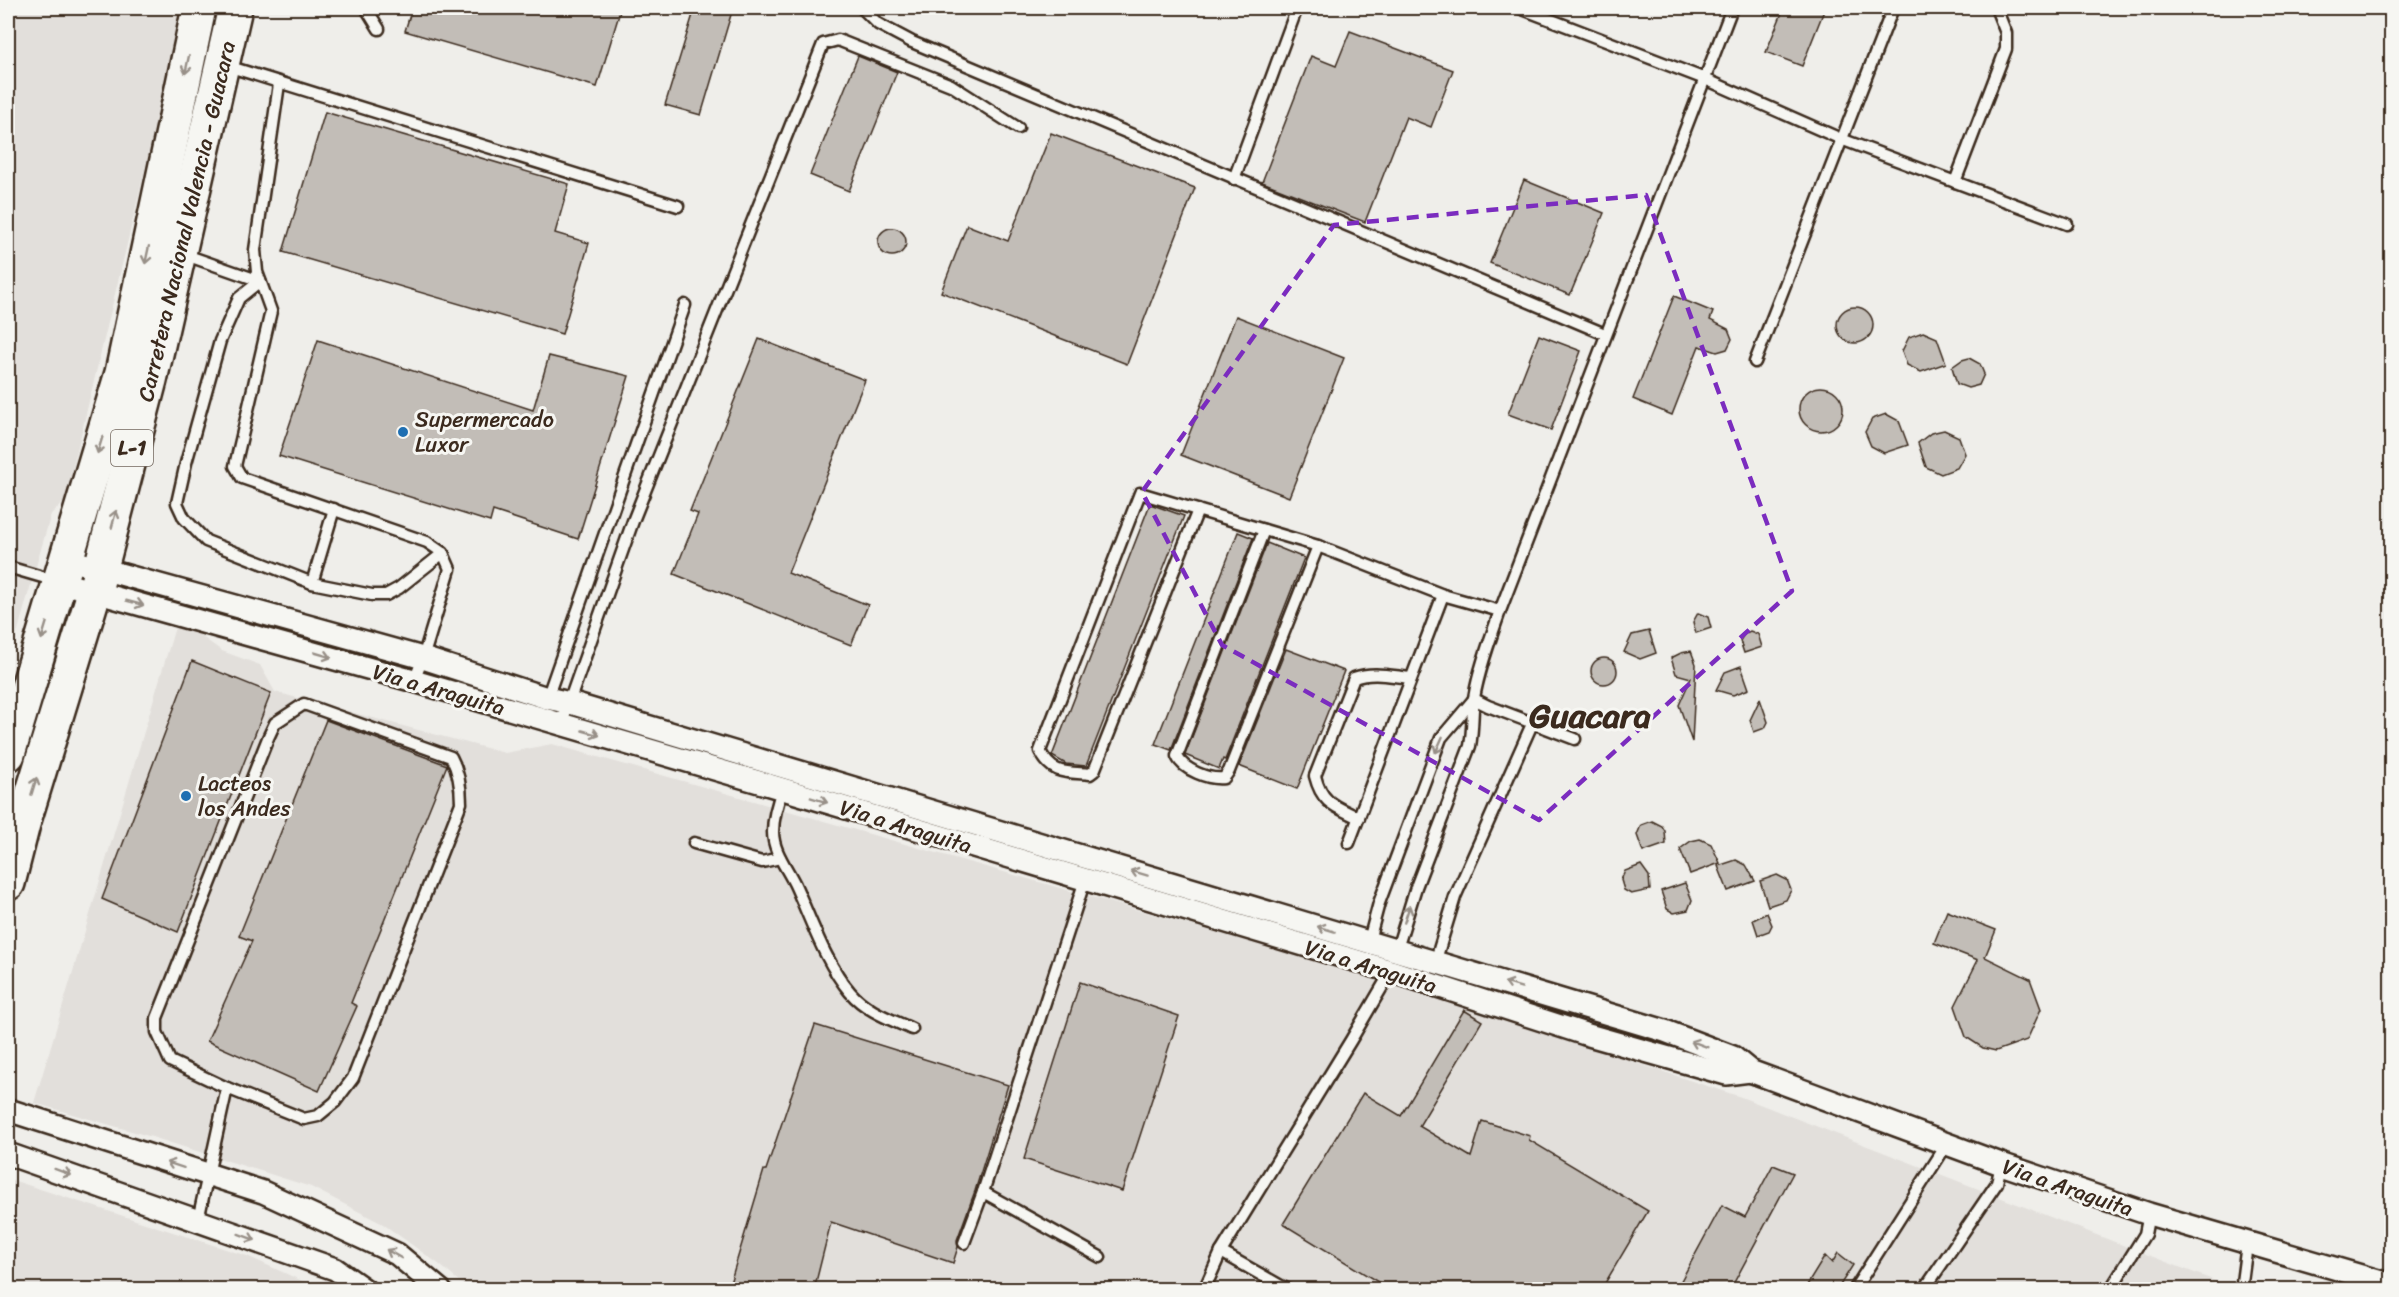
<svg xmlns="http://www.w3.org/2000/svg" width="2399" height="1297" viewBox="0 0 2399 1297" font-family="Sriracha,sans-serif">
<style>
.built{fill:#e2dfdb}
.building{fill:#c2bdb7;stroke:#3b2a1e;stroke-width:1.5}
.lines{fill:none;stroke-linecap:round;stroke-linejoin:round}
.lane-casing{stroke:#3b2a1e;stroke-width:15}
.street-casing{stroke:#3b2a1e;stroke-width:26}
.primary-casing{stroke:#3b2a1e;stroke-width:38}
.lane{stroke:#f6f6f2;stroke-width:10}
.street{stroke:#f6f6f2;stroke-width:21}
.primary{stroke:#f6f6f2;stroke-width:33}
.oneway{stroke:#989088}
.marked{fill:none;stroke:#7b2cbf;stroke-width:4.5;stroke-dasharray:12 8;stroke-linejoin:round}
.poi-dot{fill:#1f6fb2;stroke:#f6f6f2;stroke-width:2}
.labels{text-anchor:middle;stroke-width:6;stroke-linejoin:round;paint-order:stroke}
.shield{fill:#f6f6f2;stroke:#73675e;stroke-width:1.5}
.shield-label{font-size:21px;font-weight:bold;fill:#3b2a1e}
.street-label{font-size:22px;fill:#3b2a1e;stroke:#f6f6f2}
.poi-label{font-size:22px;fill:#3b2a1e;stroke:#f6f6f2;text-anchor:start}
.town-label{font-size:34px;font-weight:bold;fill:#3b2a1e;stroke:#f6f6f2}
</style>
<rect width="100%" height="100%" fill="#efeeea"/>
<filter id="ink" filterUnits="userSpaceOnUse"><feTurbulence type="fractalNoise" baseFrequency=".0167" numOctaves="2"/><feDisplacementMap in="SourceGraphic" scale="12" xChannelSelector="R" yChannelSelector="G"/><feConvolveMatrix kernelMatrix="1 2 1 2 8 2 1 2 1" color-interpolation-filters="sRGB"/></filter>
<g filter="url(#ink)">
<g class="built">
<path d="M8 8H184L65 501 51 514 8 665 11 690 8 701Z"/>
<path d="M176 624 191 629 222 651 260 665 275 692 505 753 552 744 1364 974 1741 1097 2236 1289H468L440 1265 383 1224 311 1187 152 1137 34 1103Z"/>
<path d="M12 1180 247 1256 320 1289H8V1183Z"/>
</g>
<g class="building">
<path d="M412 8H621L597 87 405 31Z"/>
<path d="M695 8H733L701 115 665 105Z"/>
<path d="M1784 8H1825L1802 66 1766 52Z"/>
<path d="M1350 31 1453 70 1431 127 1406 117 1365 222 1262 182 1311 56 1336 66Z"/>
<path d="M858 56 897 72 849 191 810 175Z"/>
<path d="M325 112 569 184 555 233 589 243 562 334 283 252Z"/>
<path d="M1051 133 1195 188 1127 364 941 292 967 225 1008 241Z"/>
<path d="M1524 180 1604 213 1570 295 1490 263Z"/>
<circle cx="892" cy="242" r="14"/>
<path d="M1674 296 1713 312 1710 320 1728 329 1732 339 1727 349 1717 352 1699 346 1672 415 1633 399Z"/>
<circle cx="1855" cy="325" r="18"/>
<path d="M1236 316 1344 358 1289 497 1181 455Z"/>
<path d="M1923 332 1937 338 1946 363 1921 372 1907 365 1902 351 1909 337Z"/>
<path d="M1539 335 1581 351 1551 430 1508 414Z"/>
<path d="M759 339 865 380 788 573 868 605 851 645 674 574 698 514 690 511Z"/>
<path d="M318 340 533 410 549 356 629 376 578 539 493 511 490 522 279 456Z"/>
<path d="M1969 358 1980 364 1984 374 1979 385 1968 388 1957 384 1952 367 1962 360Z"/>
<circle cx="1821" cy="409" r="22"/>
<path d="M1886 414 1899 421 1908 445 1884 453 1871 446 1865 432 1872 419Z"/>
<path d="M1944 430 1959 437 1965 454 1957 468 1941 474 1926 467 1918 443 1931 433Z"/>
<path d="M1150 504 1184 516 1086 766 1066 764 1052 756Z"/>
<path d="M1238 532 1253 538 1171 750 1155 744Z"/>
<path d="M1267 543 1304 558 1225 760 1223 759 1219 769 1185 755Z"/>
<path d="M1698 613 1708 617 1711 628 1696 633 1693 622Z"/>
<path d="M1649 631 1656 653 1640 659 1624 652 1632 635Z"/>
<path d="M1750 631 1758 634 1762 647 1744 653 1740 641 1744 634Z"/>
<path d="M1286 649 1344 671 1297 789 1239 766Z"/>
<path d="M1691 651 1696 664 1692 742 1679 705 1691 678 1676 674 1671 658 1681 653Z"/>
<circle cx="1604" cy="671" r="13"/>
<path d="M192 661 271 693 178 932 102 899Z"/>
<path d="M1741 666 1749 689 1733 695 1716 690 1725 672Z"/>
<path d="M1760 699 1768 722 1765 728 1754 732 1750 720Z"/>
<path d="M326 720 447 765 351 1003 357 1006 319 1091 207 1041 252 941 239 936Z"/>
<path d="M1652 821 1662 826 1665 831 1666 844 1643 852 1637 835 1641 825Z"/>
<path d="M1700 839 1711 844 1720 863 1690 874 1680 849 1691 841Z"/>
<path d="M1736 860 1746 865 1755 881 1728 891 1718 866Z"/>
<path d="M1641 865 1649 876 1650 890 1631 894 1624 890 1621 880 1625 871Z"/>
<path d="M1777 875 1787 880 1791 890 1786 900 1768 906 1760 881Z"/>
<path d="M1685 883 1692 900 1688 910 1674 913 1667 909 1661 891Z"/>
<path d="M1947 911 1996 930 1985 957 2030 979 2041 1009 2027 1040 1996 1051 1983 1048 1966 1037 1955 1006 1978 960 1934 943Z"/>
<path d="M1767 913 1772 925 1769 931 1758 935 1753 920Z"/>
<path d="M1080 982 1179 1016 1122 1191 1024 1159Z"/>
<path d="M1464 1010 1482 1021 1419 1126 1471 1157 1482 1121 1530 1136 1529 1140 1648 1211 1601 1290H1391L1283 1224 1363 1093 1401 1116Z"/>
<path d="M815 1025 1008 1085 975 1191 957 1240 958 1247 953 1263 831 1222 814 1290H728L764 1170H766Z"/>
<path d="M1773 1165 1793 1173 1730 1290H1676L1722 1205 1745 1217Z"/>
<path d="M1838 1253 1853 1265 1837 1290H1804L1825 1256 1832 1263Z"/>
</g>
<g class="lines">
<defs>
<g id="lane">
<path d="M366 8 379 29"/>
<path d="M862 8 878 24 912 42 1605 334"/>
<path d="M1520 8 1705 79 1841 139 2067 224"/>
<path d="M224 65 678 206"/>
<path d="M279 84 255 250 257 272 271 311 235 466 242 478 427 542 443 553 450 569 423 658 414 681"/>
<path d="M1234 179 1297 8"/>
<path d="M1955 182 2006 49V33L1996 8"/>
<path d="M183 254 260 281"/>
<path d="M260 281 239 298 220 341 186 463 177 503 184 518 206 541 312 583 372 595H386L399 588 443 553"/>
<path d="M1755 362 1893 8"/>
<path d="M1198 510 1094 771 1090 774C1066 772 1052 775 1040 751L1140 493 1318 546 1443 595 1500 611"/>
<path d="M1264 530 1177 756C1183 770 1209 780 1224 778L1229 771 1318 546"/>
<path d="M8 567 56 581"/>
<path d="M312 583 334 509"/>
<path d="M1474 699 1488 706 1575 739"/>
<path d="M546 701 685 305"/>
<path d="M304 704 451 757C459 772 461 786 461 803L353 1078 335 1102 318 1116 304 1119 227 1088 170 1061 157 1032V1018L268 738 275 723Z"/>
<path d="M561 725 633 521 823 44 838 40 951 85 1018 128"/>
<path d="M783 788C778 801 773 818 773 832 773 852 788 869 796 887 811 920 826 964 850 992 866 1011 890 1019 912 1029"/>
<path d="M1359 818C1335 806 1322 804 1315 776L1354 678C1372 671 1391 676 1411 678"/>
<path d="M694 843 762 862 780 858"/>
<path d="M1349 843 1443 595"/>
<path d="M1368 944 1379 903 1441 738 1474 699"/>
<path d="M1396 952 1416 887 1470 746C1473 730 1472 714 1474 698 1479 669 1490 640 1500 611L1732 8"/>
<path d="M1434 966 1455 897 1532 724"/>
<path d="M983 1192 1100 1257"/>
<path d="M198 1220 227 1088"/>
<path d="M964 1243 983 1192 1086 877"/>
<path d="M1221 1252 1288 1290"/>
<path d="M1204 1290 1221 1252 1351 1040 1392 970"/>
<path d="M1854 1290 1947 1144"/>
<path d="M1924 1290 1997 1183 2001 1164"/>
<path d="M2110 1290 2145 1234 2149 1214"/>
<path d="M2241 1290 2247 1244"/>
</g>
<g id="street">
<path d="M66 559 423 658 547 698 570 703 1665 1031 1733 1057 1750 1071 2001 1164 2149 1214 2392 1285"/>
<path d="M59 582 414 681 783 789 1391 971 1585 1034 1726 1074 1750 1071"/>
<path d="M8 1110 263 1192 397 1254 440 1290"/>
<path d="M8 1154 335 1269 365 1290"/>
</g>
<g id="primary">
<path d="M8 754 122 373 199 8"/>
<path d="M8 883 23 824 97 583 150 380 235 8"/>
</g>
</defs>
<use href="#lane" class="lane-casing"/>
<use href="#street" class="street-casing"/>
<use href="#primary" class="primary-casing"/>
<use href="#lane" class="lane"/>
<use href="#street" class="street"/>
<use href="#primary" class="primary"/>
</g>
<defs><path id="oneway-shaft" d="M-6 0H5M1.5-3L5.5 0L1.5 3" fill="none" stroke-width="1.6" stroke-linecap="round" stroke-linejoin="round" transform="scale(1.5)"/></defs>
<g class="oneway">
<use href="#oneway-shaft" transform="translate(187 65) rotate(102)"/>
<use href="#oneway-shaft" transform="translate(147 255) rotate(102)"/>
<use href="#oneway-shaft" transform="translate(100 445) rotate(107)"/>
<use href="#oneway-shaft" transform="translate(114 519) rotate(-75)"/>
<use href="#oneway-shaft" transform="translate(135 603) rotate(15)"/>
<use href="#oneway-shaft" transform="translate(44 631) rotate(107)"/>
<use href="#oneway-shaft" transform="translate(323 655) rotate(16)"/>
<use href="#oneway-shaft" transform="translate(591 733) rotate(16)"/>
<use href="#oneway-shaft" transform="translate(1439 745) rotate(114)"/>
<use href="#oneway-shaft" transform="translate(34 786) rotate(-73)"/>
<use href="#oneway-shaft" transform="translate(819 800) rotate(17)"/>
<use href="#oneway-shaft" transform="translate(1139 873) rotate(-163)"/>
<use href="#oneway-shaft" transform="translate(1407 914) rotate(-72)"/>
<use href="#oneway-shaft" transform="translate(1326 929) rotate(-163)"/>
<use href="#oneway-shaft" transform="translate(1513 985) rotate(-163)"/>
<use href="#oneway-shaft" transform="translate(1699 1044) rotate(-159)"/>
<use href="#oneway-shaft" transform="translate(175 1165) rotate(-162)"/>
<use href="#oneway-shaft" transform="translate(63 1172) rotate(20)"/>
<use href="#oneway-shaft" transform="translate(247 1237) rotate(20)"/>
<use href="#oneway-shaft" transform="translate(394 1254) rotate(-150)"/>
</g>
</g>
<path class="marked" d="M1646 195 1792 591 1539 820 1222 645 1142 492 1334 225Z"/>
<g class="poi-dot">
<circle cx="403" cy="432" r="6"/>
<circle cx="186" cy="796" r="6"/>
</g>
<g class="labels">
<rect class="shield" x="111" y="430" width="42" height="36" rx="4.5"/>
<g class="shield-label">
<text x="132" y="455">L-1</text>
</g>
<g class="street-label">
<text transform="translate(186 221) rotate(-77)" y="8">Carretera Nacional Valencia - Guacara</text>
<text transform="translate(439 689) rotate(16)" y="8">Via a Araguita</text>
<text transform="translate(906 826) rotate(17)" y="8">Via a Araguita</text>
<text transform="translate(1371 966) rotate(17)" y="8">Via a Araguita</text>
<text transform="translate(2068 1187) rotate(19)" y="8">Via a Araguita</text>
</g>
<g class="poi-label">
<text x="415" y="427">Supermercado<tspan x="415" dy="25">Luxor</tspan></text>
<text x="198" y="791">Lacteos<tspan x="198" dy="25">los Andes</tspan></text>
</g>
<g class="town-label">
<text x="1590" y="727">Guacara</text>
</g>
</g>
<rect width="2399" height="1297" fill="none" stroke="#f6f6f2" stroke-width="30"/>
<rect x="15" y="15" width="2369" height="1267" fill="none" stroke="#3b2a1e" stroke-width="2" filter="url(#ink)"/>
</svg>
